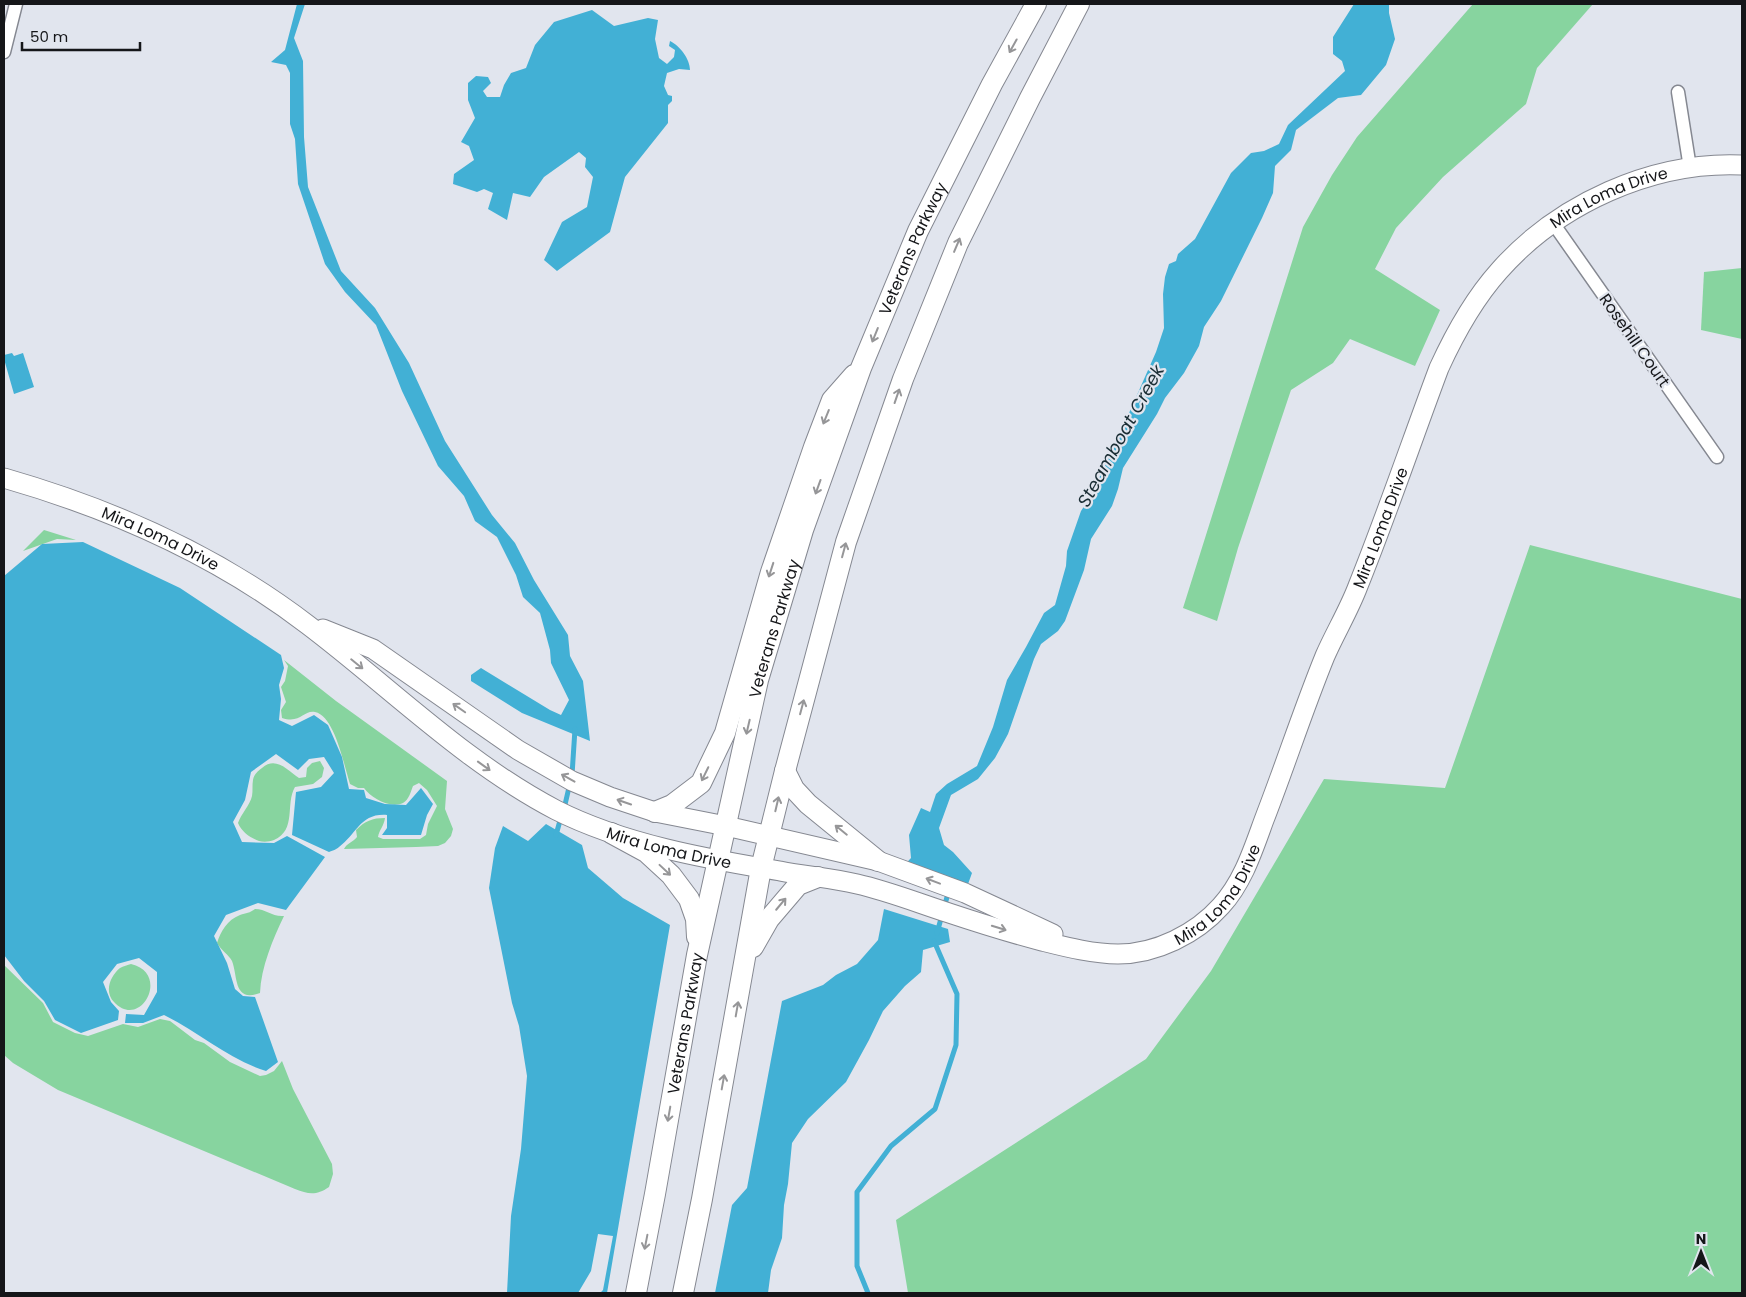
<svg xmlns="http://www.w3.org/2000/svg" width="1746" height="1297" viewBox="0 0 1746 1297" font-family="Poppins,sans-serif">
<style>
.green{fill:#87d49f}
.water{fill:#42b0d5}
.lines{fill:none;stroke-linecap:round;stroke-linejoin:round}
.stream{stroke:#42b0d5;stroke-width:5}
.street-casing{stroke:#858891;stroke-width:15}
.secondary-casing{stroke:#858891;stroke-width:21}
.primary-casing{stroke:#858891;stroke-width:22}
.street{stroke:#fff;stroke-width:12}
.secondary{stroke:#fff;stroke-width:19}
.primary{stroke:#fff;stroke-width:20}
.oneway{stroke:#969698}
.labels{text-anchor:middle;stroke-width:4.5;stroke-linejoin:round;paint-order:stroke}
.street-label{font-size:16px;fill:#151619;stroke:#e1e5ee}
.water-label{font-size:18px;font-style:italic;fill:#1a2d34;stroke:#e1e5ee}
</style>
<rect width="100%" height="100%" fill="#e1e5ee"/>
<g class="green">
<path d="M1473 4H1593L1537 68 1526 104 1443 177 1396 228 1375 269 1440 310 1415 366 1350 339 1333 363 1291 390 1238 548 1217 621 1183 608 1303 227 1332 175 1357 137Z"/>
<path d="M1742 268V339L1701 330 1704 272Z"/>
<path d="M44 530 76 540 57 539 23 551Z"/>
<path d="M1530 545 1742 599V1293H908L896 1220 1146 1059 1211 971 1324 779 1445 788Z"/>
<path d="M284 660 336 701 447 781 445 809 453 829 451 836 445 843 438 846 416 847 344 849C347 843 353 842 357 837L356 830C365 821 372 818 385 818 384 826 379 830 378 837L383 839H420L426 835 428 824 437 806 427 790 419 783 413 786C411 791 409 800 403 803 390 809 371 798 364 788H358L350 784C344 766 335 716 315 712 303 710 301 724 282 718L281 710 286 702 281 687 285 681 288 666Z"/>
<path d="M320 761 324 768 322 777 313 784 295 787C285 804 297 830 274 840 269 842 263 842 259 841 249 837 242 832 238 823 241 814 250 805 252 796 253 791 252 785 253 780 254 774 258 771 262 768 276 756 287 770 299 778L306 777 307 768 312 763Z"/>
<path d="M255 909C266 909 272 917 284 916 273 939 261 967 260 993 233 1003 238 976 232 961 229 955 221 950 217 943 221 931 227 920 240 915 246 913 250 913 255 909Z"/>
<path d="M131 964C171 973 141 1031 114 1002 104 992 110 976 120 968 123 966 128 965 131 964Z"/>
<path d="M4 965 43 1003 53 1022 75 1033 88 1036 123 1024 138 1027 160 1019 170 1021 195 1040 204 1043 230 1062 260 1076 266 1075 274 1071 282 1061 293 1089 332 1164 333 1174 329 1187C316 1196 308 1194 295 1189L58 1090 13 1063 4 1055Z"/>
</g>
<g class="water">
<path d="M297 4H305L294 38 303 61 304 137 308 187 341 271 375 308 409 363 445 441 492 515 515 543 534 580 568 635 570 656 583 681 590 741 522 713 471 681V675L481 668 550 710 561 715 569 700 551 663 550 650 540 613 523 597 516 575 497 537 475 521 464 496 438 466 402 391 376 325 345 292 325 264 298 184 295 139 290 124V73L286 65 271 62 285 50Z"/>
<path d="M1354 4H1389V13L1395 39 1386 65 1361 95 1338 98 1296 130 1291 150 1275 166 1273 193 1262 218 1221 301 1204 327 1199 346 1184 373 1165 398 1157 414 1123 468 1118 489 1112 506 1091 539 1084 570 1065 621 1058 631 1041 644 1034 659 1008 734 995 758 978 779 951 795 939 828 944 845 953 852 972 873 963 898 895 875 911 858 909 835 921 808 930 812 936 794 947 784 977 766 993 727 1007 680 1026 647 1044 613 1055 605 1066 566 1067 551 1081 511 1089 499 1114 447 1156 352 1164 328 1163 294 1165 277 1169 264 1176 261 1178 254 1195 239 1231 173 1251 153 1264 151 1279 144 1288 125 1345 71 1342 61 1333 54V37Z"/>
<path d="M592 10 614 26 648 18 658 20 655 39 659 58 667 64 674 57 675 50 669 46 670 41C680 46 690 59 690 70L679 69 667 73 664 86 668 95 672 96V101L668 105V123L625 177 610 232 557 271 544 260 562 222 587 207 593 177 585 167 586 158 579 152 544 177 530 197 513 193 507 220 488 209 493 193 484 189 477 192 453 184 454 174 474 160 469 146 461 142 475 118 468 100V83L476 76 488 77 491 83 483 91 487 97H500L504 85 511 73 526 68 535 45 554 22Z"/>
<path d="M12 353 14 356 23 353 34 387 14 394 4 359V355Z"/>
<path d="M83 542 180 588 281 655 284 668 279 685 281 699 279 720 292 726 314 715 328 725 342 757 349 789 364 790 366 798 385 804 406 805 421 788 433 804 427 815 421 835H382L387 828V815C360 813 357 834 339 847 337 849 332 851 329 852L292 835 296 792 321 787 334 773 324 757 309 759 298 770 276 754 251 772 245 800 233 822 242 842 274 843 287 836 325 857 286 910 258 903 226 915 214 936 227 963 235 989 243 996 255 997 278 1062 266 1071C228 1059 200 1033 164 1015L143 1023H125L126 1014 144 1015 157 992V972L139 958 117 964 103 982 111 1002 119 1011 118 1020 81 1033 55 1020 44 1001 24 981 4 955V576L42 544Z"/>
<path d="M546 824 582 845 588 868 623 898 670 925 607 1293H600L603 1290 613 1236 598 1234 591 1271 578 1293H507L511 1216 521 1149 527 1076 519 1026 512 1003 489 888 495 848 503 826 528 841Z"/>
<path d="M884 909 948 929 950 942 923 950 921 972 905 986 883 1011 869 1040 846 1082 808 1119 792 1143 788 1184 784 1205 782 1238 771 1270 768 1293H715L732 1205 747 1188 782 1001 823 985 836 975 857 964 878 940Z"/>
</g>
<g class="lines">
<g class="stream">
<path d="M572 775 575 729"/>
<path d="M564 809 570 783"/>
<path d="M556 835 561 817"/>
<path d="M937 933 947 897 950 891"/>
<path d="M868 1293 857 1266V1192L891 1146 935 1109 956 1045 957 994 934 941"/>
</g>
<defs>
<g id="street">
<path d="M4 52 16 4"/>
<path d="M1678 92 1690 168"/>
<path d="M1553 223 1717 457"/>
</g>
<g id="secondary">
<path id="s1" d="M4 478C112 509 218 556 308 625 390 687 464 762 556 810 623 844 707 859 780 871 805 876 831 878 857 884 888 891 918 903 949 913 979 923 1011 933 1042 941 1066 947 1093 954 1118 954 1156 954 1196 934 1221 906 1243 882 1253 850 1264 820 1285 766 1303 710 1325 656 1335 633 1349 610 1358 586 1387 514 1412 440 1439 368 1455 333 1473 300 1499 271 1558 204 1652 161 1742 165"/>
<path d="M323 629 373 649 518 750 572 781 610 797 655 812 726 826 878 861 965 893 1053 934"/>
</g>
<g id="primary">
<path d="M785 771 794 789 808 804 878 861"/>
<path d="M655 812 672 805 701 783 725 733 771 572 814 447 832 400 854 375"/>
<path d="M611 833 646 852 671 875 689 899 696 919 697 937"/>
<path d="M753 947 769 919 798 885 818 877"/>
<path id="s2" d="M636 1293 655 1194 697 955 758 680 803 530 861 368 918 231 992 84 1036 4"/>
<path d="M683 1293 702 1199 761 868 785 771 846 542 903 379 958 243 1030 98 1079 4"/>
</g>
</defs>
<use href="#street" class="street-casing"/>
<use href="#secondary" class="secondary-casing"/>
<use href="#primary" class="primary-casing"/>
<use href="#street" class="street"/>
<use href="#secondary" class="secondary"/>
<use href="#primary" class="primary"/>
</g>
<defs><path id="oneway-shaft" d="M-6 0H5M1.5-3L5.5 0L1.5 3" fill="none" stroke-width="1.6" stroke-linecap="round" stroke-linejoin="round" transform="scale(1.25)"/></defs>
<g class="oneway">
<use href="#oneway-shaft" transform="translate(1013 46) rotate(119)"/>
<use href="#oneway-shaft" transform="translate(957 245) rotate(-67)"/>
<use href="#oneway-shaft" transform="translate(875 335) rotate(112)"/>
<use href="#oneway-shaft" transform="translate(897 396) rotate(-71)"/>
<use href="#oneway-shaft" transform="translate(826 417) rotate(112)"/>
<use href="#oneway-shaft" transform="translate(818 487) rotate(110)"/>
<use href="#oneway-shaft" transform="translate(844 550) rotate(-75)"/>
<use href="#oneway-shaft" transform="translate(771 570) rotate(108)"/>
<use href="#oneway-shaft" transform="translate(357 664) rotate(39)"/>
<use href="#oneway-shaft" transform="translate(802 707) rotate(-75)"/>
<use href="#oneway-shaft" transform="translate(459 708) rotate(-145)"/>
<use href="#oneway-shaft" transform="translate(748 727) rotate(103)"/>
<use href="#oneway-shaft" transform="translate(484 766) rotate(36)"/>
<use href="#oneway-shaft" transform="translate(705 774) rotate(116)"/>
<use href="#oneway-shaft" transform="translate(568 778) rotate(-151)"/>
<use href="#oneway-shaft" transform="translate(624 802) rotate(-161)"/>
<use href="#oneway-shaft" transform="translate(777 804) rotate(-77)"/>
<use href="#oneway-shaft" transform="translate(841 830) rotate(-141)"/>
<use href="#oneway-shaft" transform="translate(665 870) rotate(43)"/>
<use href="#oneway-shaft" transform="translate(933 881) rotate(-159)"/>
<use href="#oneway-shaft" transform="translate(781 904) rotate(-50)"/>
<use href="#oneway-shaft" transform="translate(999 928) rotate(17)"/>
<use href="#oneway-shaft" transform="translate(737 1009) rotate(-80)"/>
<use href="#oneway-shaft" transform="translate(723 1082) rotate(-80)"/>
<use href="#oneway-shaft" transform="translate(669 1114) rotate(100)"/>
<use href="#oneway-shaft" transform="translate(646 1242) rotate(101)"/>
</g>
<g class="labels">
<g class="street-label">
<text dy="6" stroke="none"><textPath href="#s1" startOffset="2179">Mira Loma Drive</textPath></text>
<text dy="6" stroke="none"><textPath href="#s2" startOffset="1084">Veterans Parkway</textPath></text>
<text transform="translate(1635 340) rotate(55)" y="6">Rosehill Court</text>
<text dy="6" stroke="none"><textPath href="#s1" startOffset="1760">Mira Loma Drive</textPath></text>
<text dy="6" stroke="none"><textPath href="#s1" startOffset="168">Mira Loma Drive</textPath></text>
<text dy="6" stroke="none"><textPath href="#s2" startOffset="679">Veterans Parkway</textPath></text>
<text dy="6" stroke="none"><textPath href="#s1" startOffset="769">Mira Loma Drive</textPath></text>
<text dy="6" stroke="none"><textPath href="#s1" startOffset="1355">Mira Loma Drive</textPath></text>
<text dy="6" stroke="none"><textPath href="#s2" startOffset="274">Veterans Parkway</textPath></text>
</g>
<g class="water-label">
<text transform="translate(1121 436) rotate(-61)" y="6">Steamboat Creek</text>
</g>
</g>
<rect width="1746" height="1297" fill="none" stroke="#151619" stroke-width="10"/>
<g transform="translate(1701 1252)" stroke="#e1e5ee" stroke-width="4" paint-order="stroke">
<path d="M0-4L9 19L0 12L-9 19Z" fill="#151619"/>
<text y="-8" font-size="14" font-weight="bold" text-anchor="middle" fill="#151619">N</text>
</g>
<path d="M22 42v8h118v-8" fill="none" stroke="#151619" stroke-width="2.5"/>
<text x="30" y="42" font-size="15" fill="#151619" stroke="#e1e5ee" stroke-width="4" paint-order="stroke">50 m</text>
</svg>
